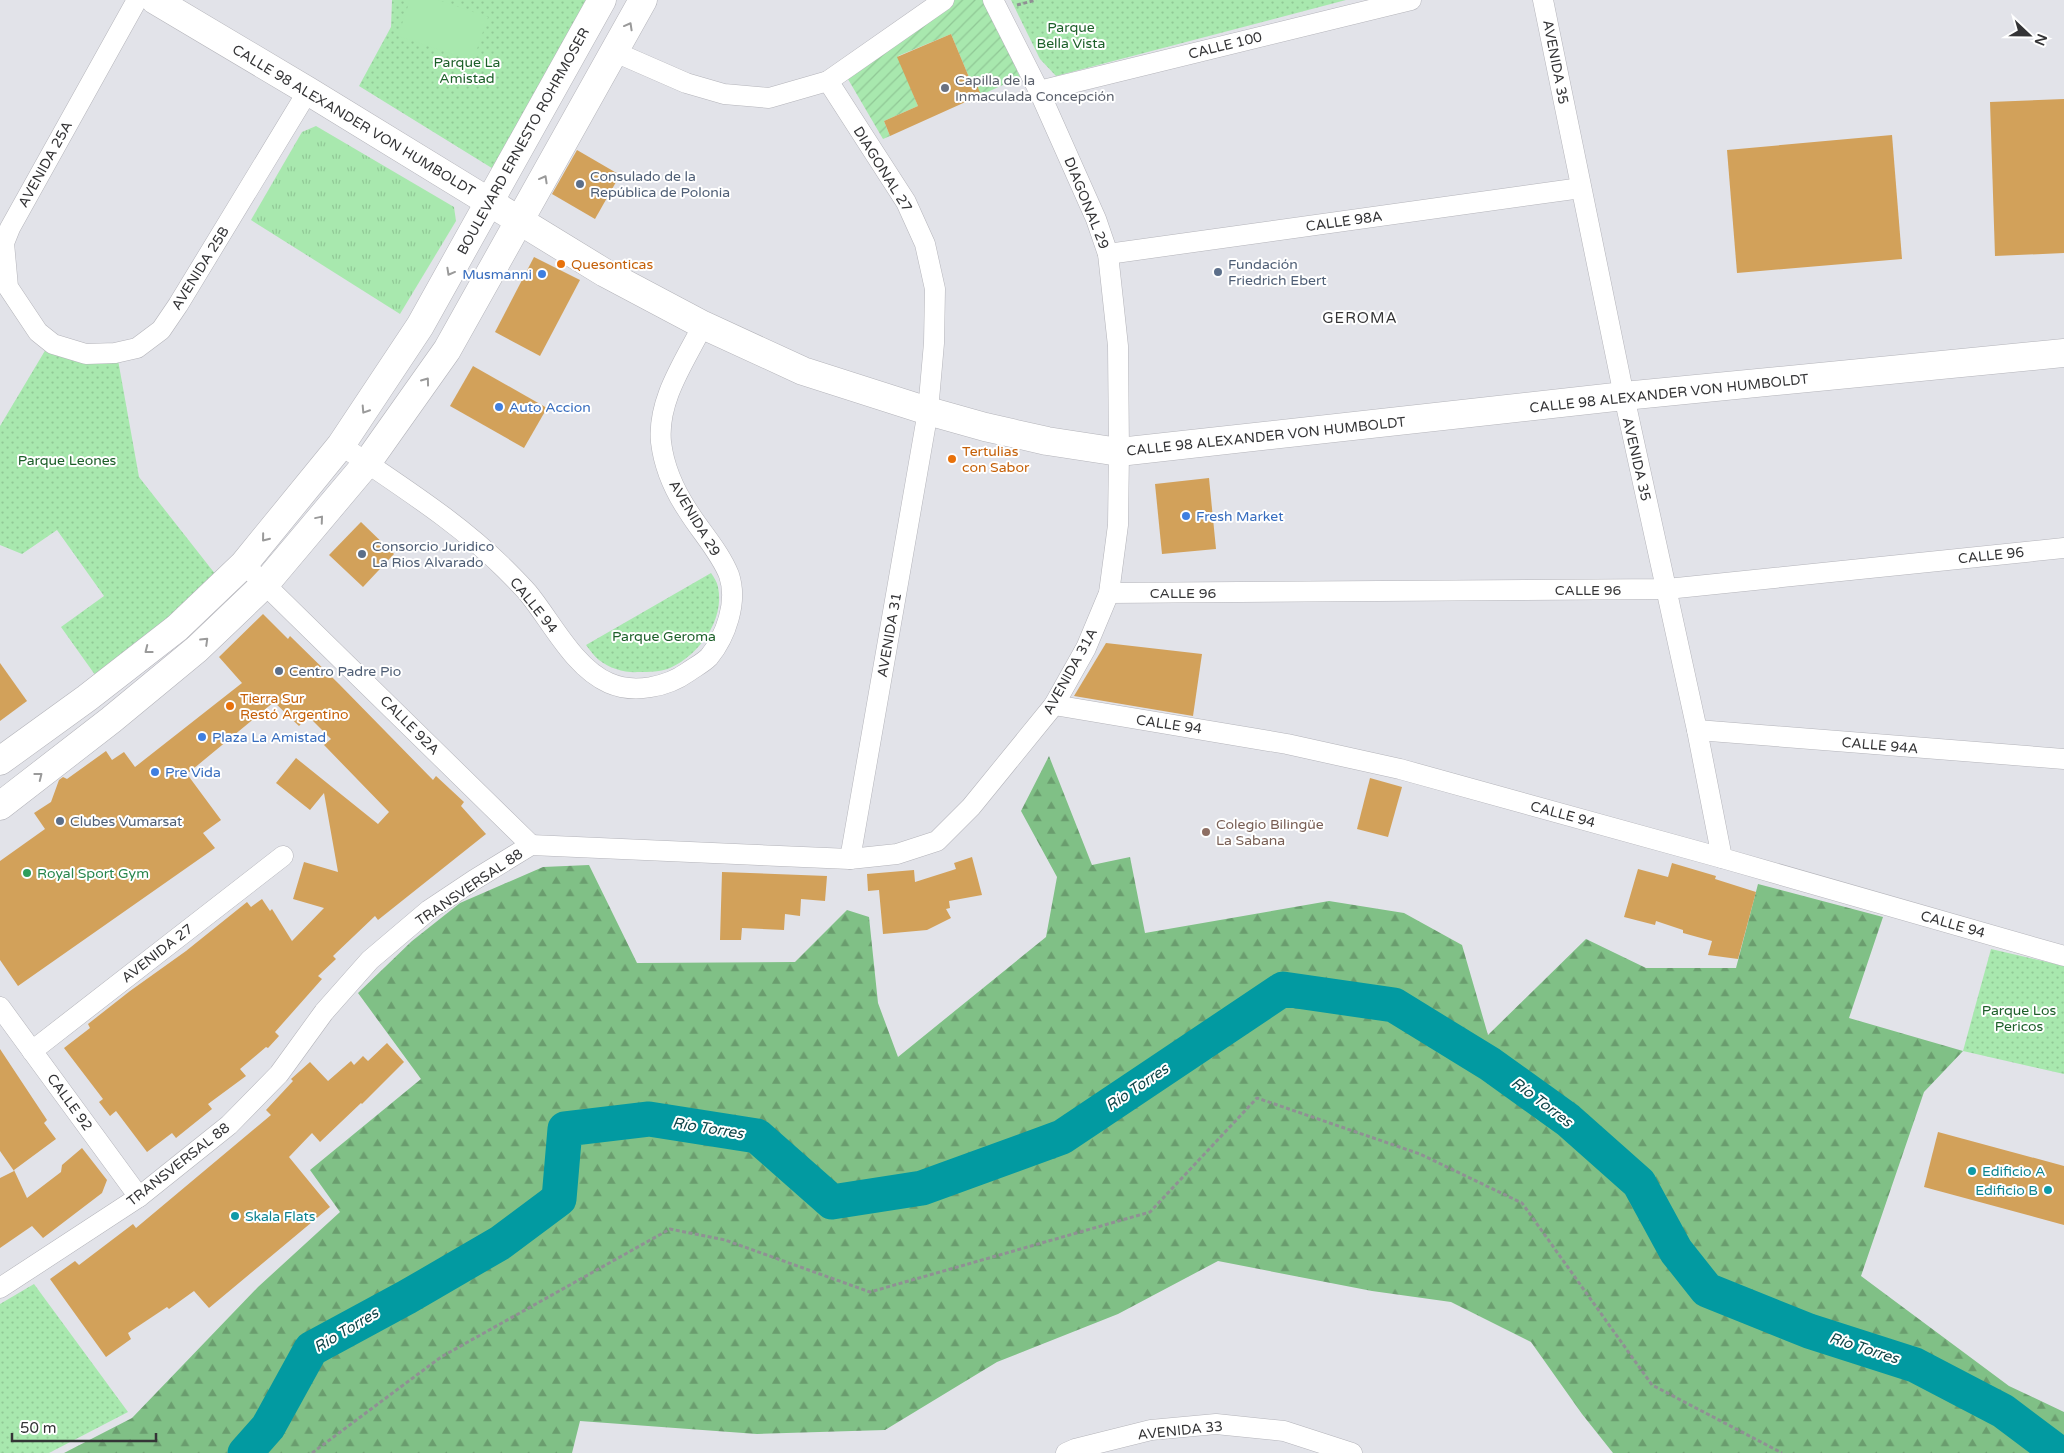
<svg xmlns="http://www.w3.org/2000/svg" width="2064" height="1453" viewBox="0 0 2064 1453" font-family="'Varela Round',sans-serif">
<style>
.grass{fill:url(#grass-tufts)}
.forest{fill:url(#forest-firs)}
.park{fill:url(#park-dots)}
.garden{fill:url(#garden-furrows)}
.pitch{fill:#a8e8ae}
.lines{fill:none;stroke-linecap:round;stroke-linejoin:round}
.river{stroke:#029aa1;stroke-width:35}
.building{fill:#d2a15a}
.street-casing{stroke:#b4b4ba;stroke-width:21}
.secondary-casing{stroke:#b4b4ba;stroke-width:29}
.path{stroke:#909094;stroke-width:3;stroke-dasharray:4 2.5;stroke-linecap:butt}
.street{stroke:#fff;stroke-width:20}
.secondary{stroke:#fff;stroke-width:28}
.oneway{stroke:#9a9a9a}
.worship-dot{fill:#6b7280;stroke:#fff;stroke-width:2}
.service-dot{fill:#5c6f8a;stroke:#fff;stroke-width:2}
.food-dot{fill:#e8710a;stroke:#fff;stroke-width:2}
.shop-dot{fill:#3f7fe0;stroke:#fff;stroke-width:2}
.education-dot{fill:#8d6e63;stroke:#fff;stroke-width:2}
.leisure-dot{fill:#2e9e5b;stroke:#fff;stroke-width:2}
.culture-dot{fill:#0f9aa8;stroke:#fff;stroke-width:2}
.labels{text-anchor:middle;stroke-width:4;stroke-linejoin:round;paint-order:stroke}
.park-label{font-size:14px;fill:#1c5f29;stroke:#fff}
.street-label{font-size:14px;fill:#343436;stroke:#fff}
.worship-label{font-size:14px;fill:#5b616d;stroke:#fff;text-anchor:start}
.service-label{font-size:14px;fill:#4e5e75;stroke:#fff;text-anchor:start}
.food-label{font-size:14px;fill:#c56008;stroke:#fff;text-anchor:start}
.shop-label{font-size:14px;fill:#366cbe;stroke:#fff;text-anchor:start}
.education-label{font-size:14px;fill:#785e54;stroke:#fff;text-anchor:start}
.leisure-label{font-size:14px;fill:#27864d;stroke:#fff;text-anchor:start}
.culture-label{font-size:14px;fill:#0d838f;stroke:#fff;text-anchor:start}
.neighbourhood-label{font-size:15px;letter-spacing:1px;fill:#343436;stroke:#fff}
.water-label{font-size:15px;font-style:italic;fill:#0f4548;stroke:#fff}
</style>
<defs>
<pattern id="grass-tufts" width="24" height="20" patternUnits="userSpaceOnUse" patternTransform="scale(1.25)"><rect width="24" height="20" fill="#a8e8ae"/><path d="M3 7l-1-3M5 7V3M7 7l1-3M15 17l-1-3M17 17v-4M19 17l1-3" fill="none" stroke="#91c896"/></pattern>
<pattern id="forest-firs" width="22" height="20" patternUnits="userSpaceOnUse" patternTransform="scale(1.25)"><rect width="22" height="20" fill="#80c086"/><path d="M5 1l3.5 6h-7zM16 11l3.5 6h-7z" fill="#6a9d6e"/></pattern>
<pattern id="park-dots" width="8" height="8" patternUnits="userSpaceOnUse" patternTransform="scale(1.25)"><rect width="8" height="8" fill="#a8e8ae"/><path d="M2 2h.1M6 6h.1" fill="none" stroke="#91c896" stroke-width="1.8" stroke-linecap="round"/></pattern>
<pattern id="garden-furrows" width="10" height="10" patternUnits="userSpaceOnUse" patternTransform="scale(1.25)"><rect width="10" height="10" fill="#a8e8ae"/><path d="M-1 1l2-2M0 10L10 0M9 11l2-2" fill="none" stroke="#91c896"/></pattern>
</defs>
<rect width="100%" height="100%" fill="#e2e3e9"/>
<path class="grass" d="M316 126 454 207 456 221 400 314 251 220 302 132Z"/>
<path class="forest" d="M1049 756 1092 865 1130 857 1145 933 1329 901 1404 913 1462 945 1488 1035 1586 939 1646 968H1736L1758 884 1883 917 1849 1018 1963 1051 1924 1092 1861 1276 2009 1386 2064 1412V1453H1613L1582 1414 1531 1342 1451 1302 1372 1291 1218 1261 1118 1314 997 1362 885 1430 757 1434 580 1421 572 1453H64L132 1418 258 1287 340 1212 310 1170 421 1079 358 993 412 941 460 903 543 867 589 865 637 963 795 962 847 910 869 917 878 1003 898 1057 1046 937 1057 877 1021 811Z"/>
<g class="park">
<path d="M392 0H589L495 170 359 86 391 27Z"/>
<path d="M1011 0H1346L1056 76 1040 59Z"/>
<path d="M46 349 118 360 139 477 216 575 160 627 98 679 61 627 104 596 57 530 22 554 0 545V426Z"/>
<path d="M711 573C714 577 717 582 718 587 725 620 699 655 670 668 661 672 649 672 639 672 626 673 610 669 599 660 594 656 590 650 586 645Z"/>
<path d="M1991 949 2064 966V1074L1963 1051Z"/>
<path d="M34 1284 128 1412 49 1453H0V1304Z"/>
</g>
<path class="garden" d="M955 0H985L1020 77 981 95 975 81 971 82 951 34 898 56 918 106 884 121 890 136 883 139 845 74Z"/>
<path class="pitch" d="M410 0H438L488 17 473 61 398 36Z"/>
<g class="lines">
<path class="river" d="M245 1453 268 1427 311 1349 407 1297 500 1243 559 1199 565 1129 649 1119 757 1136 832 1202 922 1188 1062 1137 1283 989 1394 1005 1490 1064 1568 1120 1639 1183 1676 1251 1707 1290 1809 1331 1915 1365 2003 1411 2059 1453"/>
</g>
<g class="building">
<path d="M951 34 971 82 975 80 981 95 890 136 884 121 918 106 897 57Z"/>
<path d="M2064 99V253L1995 256 1990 102Z"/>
<path d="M1892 135 1902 259 1737 273 1727 150Z"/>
<path d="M577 150 620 175 595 219 552 194Z"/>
<path d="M534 257 580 280 540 356 495 332Z"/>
<path d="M473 366 547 408 524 448 450 406Z"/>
<path d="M1209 478 1216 549 1162 554 1155 484Z"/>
<path d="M361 522 394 554 363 587 329 555Z"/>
<path d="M263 614 288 639 290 636 339 684 433 780 436 776 464 802 461 806 486 834 378 920 375 916 333 956 336 959 318 976 322 979 275 1032 279 1036 268 1048 266 1047 240 1069 246 1076 208 1104 212 1109 176 1138 172 1133 147 1152 116 1111 110 1116 99 1102 103 1099 64 1048 90 1028 88 1024 130 991 186 951 247 902 251 907 262 899 270 911 272 909 292 941 324 908 293 899 304 862 338 872 324 793 310 810 276 783 296 758 378 824 389 812 324 745 331 739 308 716 299 726 274 702 187 774 221 820 203 833 215 848 18 986 0 960V861L45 829 34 813 51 802 59 780 63 777 67 779 106 751 112 760 124 752 135 767 242 683 219 657Z"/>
<path d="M1106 643 1202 654 1193 716 1074 696Z"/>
<path d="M0 663 27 701 0 721Z"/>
<path d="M1370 778 1402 787 1388 837 1357 829Z"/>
<path d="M972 857 982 895 949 901 950 908 946 909 951 918 927 930 883 934 879 890 868 891 867 874 914 870 915 882 956 869 954 863Z"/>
<path d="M1672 863 1716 876 1715 879 1756 892 1738 959 1708 955 1712 941 1683 933V930L1656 921 1655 925 1624 917 1638 869 1668 877Z"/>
<path d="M722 872 827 876 825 901 801 899 800 916 785 914 784 930 742 928 741 940H720Z"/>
<path d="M387 1043 404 1062 362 1104 361 1103 320 1142 312 1133 289 1157 330 1207 209 1308 194 1291 169 1309 167 1307 128 1333 131 1339 106 1357 50 1279 75 1261 79 1265 133 1224 136 1228 271 1115 266 1110 293 1081 291 1079 310 1062 328 1081 351 1061 354 1065 363 1056 368 1061Z"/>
<path d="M0 1049 47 1120 44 1123 56 1139 14 1170 27 1198 61 1172 62 1165 82 1148 107 1180 102 1193 43 1238 32 1226 0 1248V1178L14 1171 0 1151Z"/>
<path d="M1938 1132 2064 1166V1225L1924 1187Z"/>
</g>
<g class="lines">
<defs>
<g id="street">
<path d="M137 0 10 228 4 243 8 287 38 332 53 344 86 354 115 353 137 348 161 330 178 305 308 91"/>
<path d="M1543 0 1624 396 1697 730 1722 858"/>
<path d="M615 52 686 83 724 94 769 98 828 81 944 0"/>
<path d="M828 81 906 202 925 244 935 289 934 343 928 411 850 859"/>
<path d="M1039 91 1411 0"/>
<path d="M1108 254 1581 188"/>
<path d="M341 445C398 485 456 520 505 569 513 577 521 585 528 593 551 621 574 668 609 683 634 694 667 687 688 672 695 667 703 663 709 657 726 636 738 602 729 575 720 552 701 532 688 511 674 490 664 467 661 442 657 400 685 361 703 325"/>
<path d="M244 564 531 845"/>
<path d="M1109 593 1667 589 2064 548"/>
<path d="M1054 705 1287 744 1400 769 1722 858 2064 956"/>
<path d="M1697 730 2064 759"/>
<path d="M0 1007 139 1197"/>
<path d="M32 1051 283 856"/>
<path d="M0 1288 139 1197 229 1125 279 1074 324 1012 370 960 429 910 474 880 531 845 850 859 897 854 937 841 971 807 1054 705 1086 648 1109 593 1118 525 1119 452 1118 346 1108 254 1096 219 1039 91 993 0"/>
<path d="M1066 1453 1075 1449 1151 1430 1216 1424 1284 1431 1352 1453"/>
</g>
<g id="secondary">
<path d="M155 0 308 91 605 273 703 325 803 371 928 411 985 427 1047 441 1119 452 1624 396 2064 353"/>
<path d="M0 761 87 698 177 628 244 564 341 445 420 326 602 0"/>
<path d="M0 806 111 720 197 649 266 583 367 463 447 350 643 0"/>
</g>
</defs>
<use href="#street" class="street-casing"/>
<use href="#secondary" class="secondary-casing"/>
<g class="path">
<path d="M1017 5 1036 0"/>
<path d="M312 1453 441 1357 670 1229 725 1240 870 1292 1150 1212 1257 1098 1420 1154 1522 1203 1652 1385 1782 1453"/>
</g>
<use href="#street" class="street"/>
<use href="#secondary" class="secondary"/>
</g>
<defs><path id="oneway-chevron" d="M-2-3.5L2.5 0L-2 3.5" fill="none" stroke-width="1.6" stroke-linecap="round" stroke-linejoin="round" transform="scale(1.25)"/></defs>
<g class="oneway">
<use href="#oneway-chevron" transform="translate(629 26) rotate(-61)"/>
<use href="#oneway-chevron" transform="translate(544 179) rotate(-61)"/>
<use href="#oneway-chevron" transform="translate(450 272) rotate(119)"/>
<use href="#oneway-chevron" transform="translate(426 381) rotate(-54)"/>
<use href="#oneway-chevron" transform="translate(365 410) rotate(123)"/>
<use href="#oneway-chevron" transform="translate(320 519) rotate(-50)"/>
<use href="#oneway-chevron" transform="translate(265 538) rotate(129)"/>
<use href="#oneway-chevron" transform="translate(205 641) rotate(-44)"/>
<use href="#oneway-chevron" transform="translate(148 650) rotate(142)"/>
<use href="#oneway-chevron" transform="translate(39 776) rotate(-38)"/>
</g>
<circle class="worship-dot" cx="945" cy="88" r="5"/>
<g class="service-dot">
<circle cx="580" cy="184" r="5"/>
<circle cx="1218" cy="272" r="5"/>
<circle cx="362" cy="554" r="5"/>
<circle cx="279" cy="671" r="5"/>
<circle cx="60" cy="821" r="5"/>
</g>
<g class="food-dot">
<circle cx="561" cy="264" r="5"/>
<circle cx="952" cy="459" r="5"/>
<circle cx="230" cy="706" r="5"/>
</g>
<g class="shop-dot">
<circle cx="542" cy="274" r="5"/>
<circle cx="499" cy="407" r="5"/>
<circle cx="1186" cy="516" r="5"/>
<circle cx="202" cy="737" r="5"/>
<circle cx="155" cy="772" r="5"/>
</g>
<circle class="education-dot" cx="1206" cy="832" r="5"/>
<circle class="leisure-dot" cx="27" cy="873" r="5"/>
<g class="culture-dot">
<circle cx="1972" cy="1171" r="5"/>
<circle cx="2048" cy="1190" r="5"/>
<circle cx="235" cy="1216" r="5"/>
</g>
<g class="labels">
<g class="park-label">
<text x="1071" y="32">Parque<tspan x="1071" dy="16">Bella Vista</tspan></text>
<text x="467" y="67">Parque La<tspan x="467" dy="16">Amistad</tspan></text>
<text x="67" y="465">Parque Leones</text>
<text x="664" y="641">Parque Geroma</text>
<text x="2019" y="1015">Parque Los<tspan x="2019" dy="16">Pericos</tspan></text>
</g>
<g class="street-label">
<text transform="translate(1225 45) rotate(-14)" y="5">CALLE 100</text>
<text transform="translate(1556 62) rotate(79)" y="5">AVENIDA 35</text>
<text transform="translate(354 120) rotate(31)" y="5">CALLE 98 ALEXANDER VON HUMBOLDT</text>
<text transform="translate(523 141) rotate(-61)" y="5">BOULEVARD ERNESTO ROHRMOSER</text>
<text transform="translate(45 164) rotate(-61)" y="5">AVENIDA 25A</text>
<text transform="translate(883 169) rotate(58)" y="5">DIAGONAL 27</text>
<text transform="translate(1087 203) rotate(68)" y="5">DIAGONAL 29</text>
<text transform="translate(1344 221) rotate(-8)" y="5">CALLE 98A</text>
<text transform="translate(200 268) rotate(-58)" y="5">AVENIDA 25B</text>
<text transform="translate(1669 393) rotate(-6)" y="5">CALLE 98 ALEXANDER VON HUMBOLDT</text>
<text transform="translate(1266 436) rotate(-6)" y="5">CALLE 98 ALEXANDER VON HUMBOLDT</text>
<text transform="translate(1637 459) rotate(77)" y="5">AVENIDA 35</text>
<text transform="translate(695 518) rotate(59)" y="5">AVENIDA 29</text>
<text transform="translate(1991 555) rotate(-6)" y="5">CALLE 96</text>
<text x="1588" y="595">CALLE 96</text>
<text x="1183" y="598">CALLE 96</text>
<text transform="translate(534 605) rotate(51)" y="5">CALLE 94</text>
<text transform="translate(889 635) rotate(-80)" y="5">AVENIDA 31</text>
<text transform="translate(1070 671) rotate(-61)" y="5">AVENIDA 31A</text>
<text transform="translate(1169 724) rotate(8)" y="5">CALLE 94</text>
<text transform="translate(410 725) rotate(45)" y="5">CALLE 92A</text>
<text transform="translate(1880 745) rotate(5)" y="5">CALLE 94A</text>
<text transform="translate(1563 814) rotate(15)" y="5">CALLE 94</text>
<text transform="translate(469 887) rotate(-34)" y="5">TRANSVERSAL 88</text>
<text transform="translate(1953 924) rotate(16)" y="5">CALLE 94</text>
<text transform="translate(157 953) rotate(-38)" y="5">AVENIDA 27</text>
<text transform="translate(70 1102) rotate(54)" y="5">CALLE 92</text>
<text transform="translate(178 1164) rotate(-38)" y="5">TRANSVERSAL 88</text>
<text transform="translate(1180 1430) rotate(-6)" y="5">AVENIDA 33</text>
</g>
<g class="worship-label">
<text x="955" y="85">Capilla de la<tspan x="955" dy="16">Inmaculada Concepción</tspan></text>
</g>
<g class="service-label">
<text x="590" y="181">Consulado de la<tspan x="590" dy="16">República de Polonia</tspan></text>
<text x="1228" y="269">Fundación<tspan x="1228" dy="16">Friedrich Ebert</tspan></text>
<text x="372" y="551">Consorcio Juridico<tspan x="372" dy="16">La Rios Alvarado</tspan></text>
<text x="289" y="676">Centro Padre Pio</text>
<text x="70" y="826">Clubes Vumarsat</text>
</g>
<g class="food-label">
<text x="571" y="269">Quesonticas</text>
<text x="962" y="456">Tertulias<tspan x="962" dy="16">con Sabor</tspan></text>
<text x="240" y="703">Tierra Sur<tspan x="240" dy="16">Restó Argentino</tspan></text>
</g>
<g class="shop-label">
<text x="532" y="279" text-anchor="end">Musmanni</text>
<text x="509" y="412">Auto Accion</text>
<text x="1196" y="521">Fresh Market</text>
<text x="212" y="742">Plaza La Amistad</text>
<text x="165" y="777">Pre Vida</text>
</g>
<g class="education-label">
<text x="1216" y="829">Colegio Bilingüe<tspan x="1216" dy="16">La Sabana</tspan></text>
</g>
<g class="leisure-label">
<text x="37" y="878">Royal Sport Gym</text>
</g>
<g class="culture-label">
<text x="1982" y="1176">Edificio A</text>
<text x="2038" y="1195" text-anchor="end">Edificio B</text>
<text x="245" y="1221">Skala Flats</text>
</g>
<g class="neighbourhood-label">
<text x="1360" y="323">GEROMA</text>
</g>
<g class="water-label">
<text transform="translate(1137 1087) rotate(-34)" y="5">Río Torres</text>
<text transform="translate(1542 1102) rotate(37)" y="5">Río Torres</text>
<text transform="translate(708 1128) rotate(9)" y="5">Río Torres</text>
<text transform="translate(346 1330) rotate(-31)" y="5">Río Torres</text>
<text transform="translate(1864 1348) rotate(18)" y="5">Río Torres</text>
</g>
</g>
<g transform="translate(2029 35) rotate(112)" stroke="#ffffff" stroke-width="4" paint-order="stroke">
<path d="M0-4L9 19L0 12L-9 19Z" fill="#343436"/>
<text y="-8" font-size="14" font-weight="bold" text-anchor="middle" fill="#343436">N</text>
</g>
<path d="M12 1433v8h144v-8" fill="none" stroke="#343436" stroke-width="2.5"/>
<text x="20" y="1433" font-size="15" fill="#343436" stroke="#ffffff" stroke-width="4" paint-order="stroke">50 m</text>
</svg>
